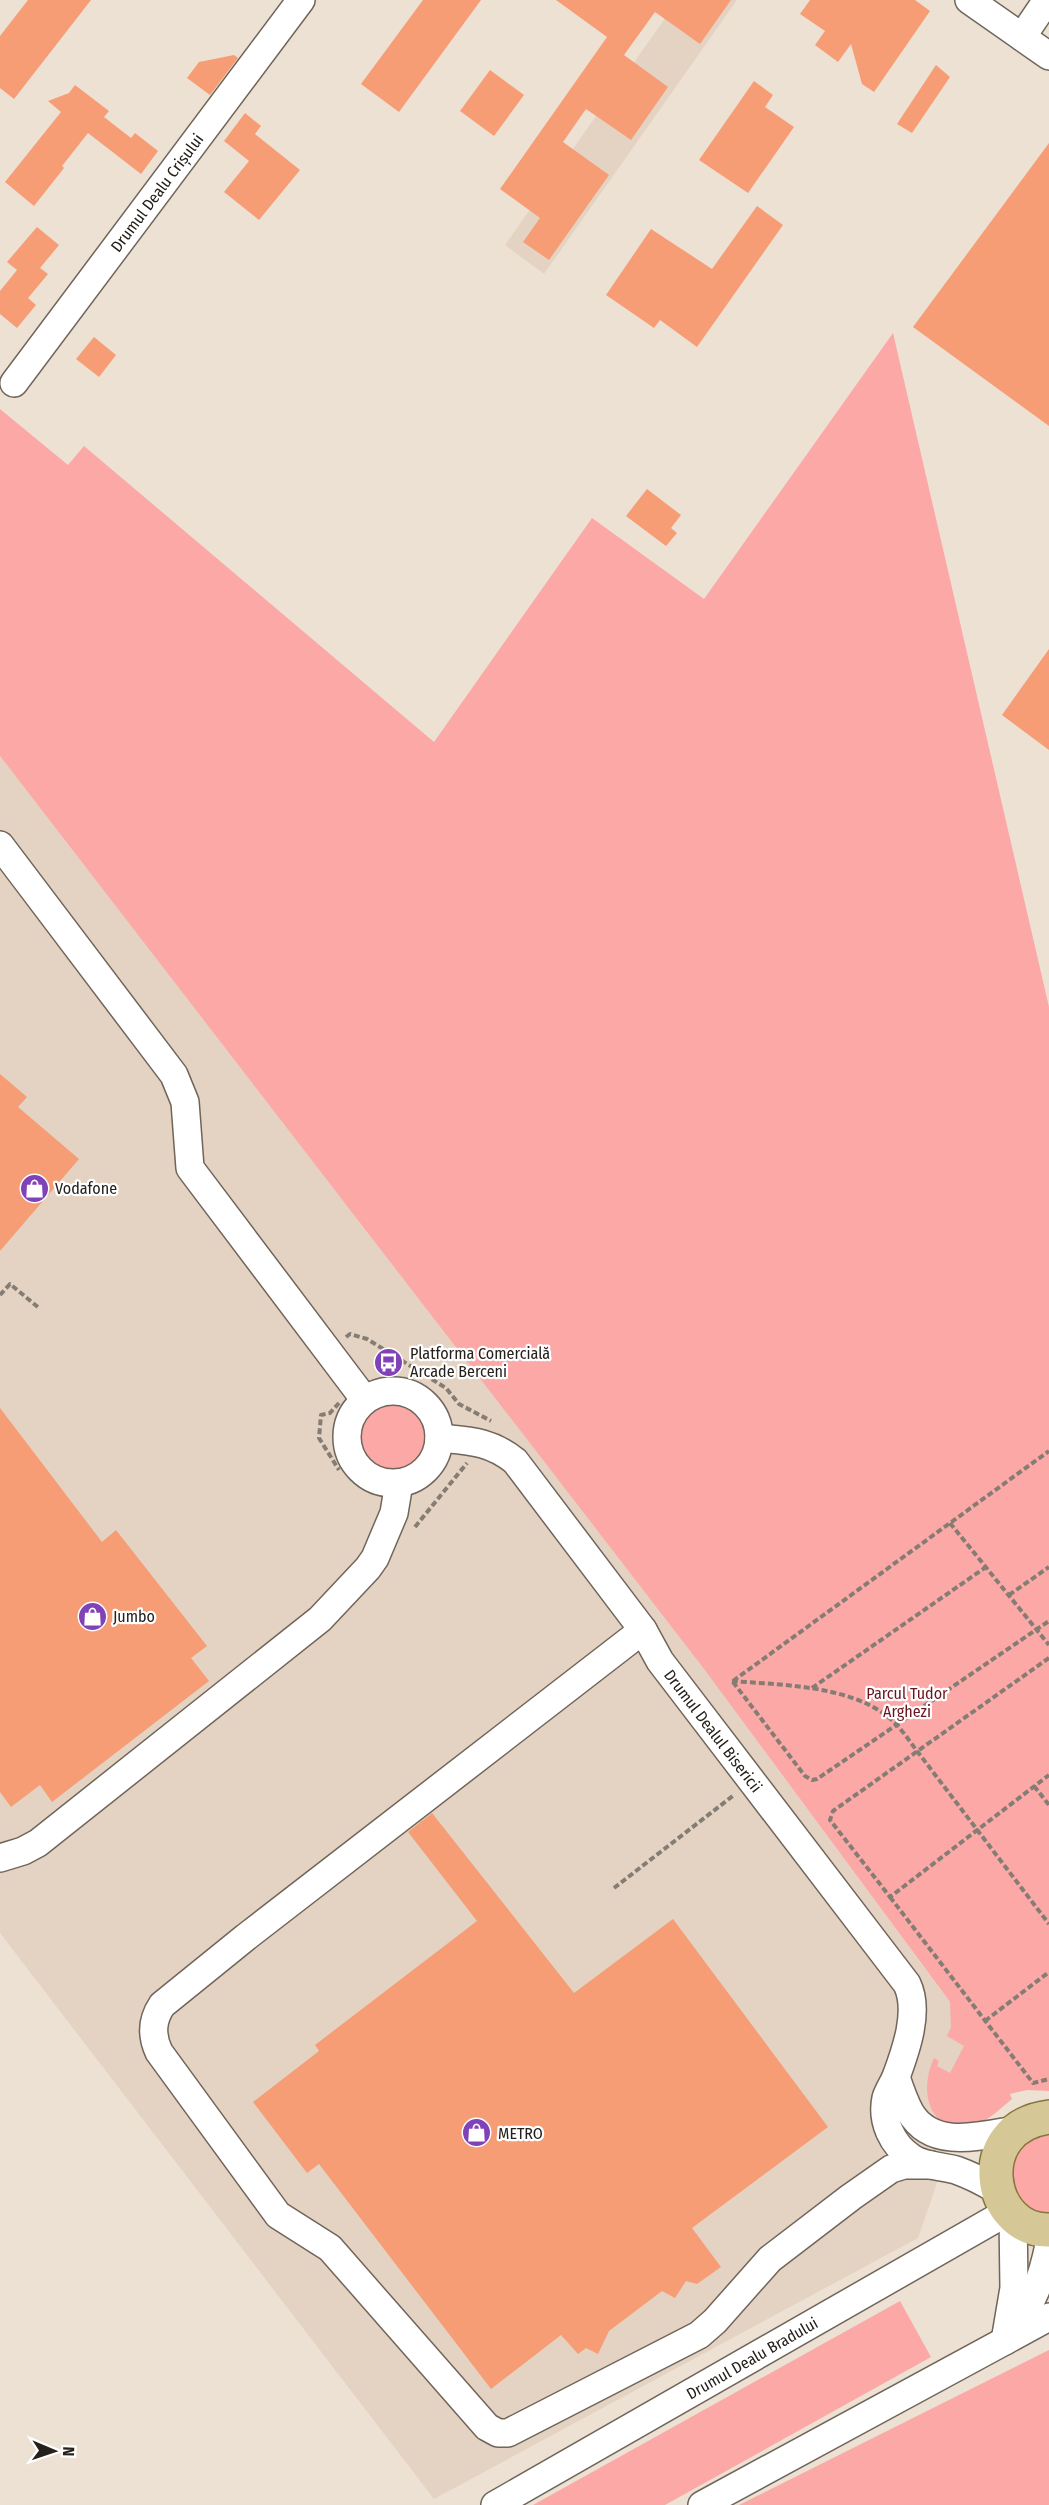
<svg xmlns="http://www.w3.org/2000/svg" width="1049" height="2505" viewBox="0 0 1049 2505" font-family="'Fira Sans Condensed',sans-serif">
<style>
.built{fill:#e4d3c2}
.green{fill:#fca8a7}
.building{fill:#f69d76}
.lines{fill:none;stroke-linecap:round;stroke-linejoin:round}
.minor-casing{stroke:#70655a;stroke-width:30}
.major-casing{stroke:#86753d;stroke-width:36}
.path{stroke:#857d74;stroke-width:4;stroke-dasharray:6 3;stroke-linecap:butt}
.minor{stroke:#fff;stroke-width:27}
.major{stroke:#d6c896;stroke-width:33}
.labels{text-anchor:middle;stroke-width:4.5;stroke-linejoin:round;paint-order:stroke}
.street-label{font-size:16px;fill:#24201b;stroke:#fff}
.poi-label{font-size:16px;fill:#24201b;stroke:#fff;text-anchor:start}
.park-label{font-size:16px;fill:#6b151f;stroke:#fff}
</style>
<rect width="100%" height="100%" fill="#ede1d4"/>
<g class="built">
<path d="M678 0H737L544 274 505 245Z"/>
<path d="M0 756 704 1669 985 2050 988 2063 948 2133 936 2186 918 2238 434 2499 0 1933Z"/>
</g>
<g class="green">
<path d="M893 333 1049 1007V2091L1027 2090 1010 2094 1012 2099C1001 2108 988 2121 974 2125 929 2136 918 2091 934 2058L939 2061 937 2066 950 2073 964 2046 947 2036 951 2027 950 2002 704 1669 0 756V409L68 465 84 446 434 742 592 518 704 599Z"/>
<circle cx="394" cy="1437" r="39"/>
<path d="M1049 2133V2213C1016 2212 1002 2178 1018 2152 1021 2148 1023 2143 1027 2141 1033 2137 1042 2135 1049 2133Z"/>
<path d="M900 2301 931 2357 665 2505H533Z"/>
<path d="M1049 2350V2505H739Z"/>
</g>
<g class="building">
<path d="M28 0H91L14 99 0 88V36Z"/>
<path d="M423 0H481L399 112 361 84Z"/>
<path d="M556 0H731L700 44 655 12 624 55 668 87 631 140 586 109 563 142 609 175 549 260 523 242 540 218 500 189 607 37Z"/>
<path d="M810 0H915L930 11 874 92 862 84 851 44 838 62 815 45 825 31 800 14Z"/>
<path d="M234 55 238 58 210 95 187 78 199 62Z"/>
<path d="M936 65 950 77 912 133 897 124Z"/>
<path d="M490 70 524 95 494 136 460 111Z"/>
<path d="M754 81 773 95 765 107 794 127 748 193 699 160Z"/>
<path d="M75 85 109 111 104 117 131 138 135 133 158 151 141 174 88 133 62 166 64 168 34 206 5 182 61 112 48 101 69 93Z"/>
<path d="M245 113 261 126 255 134 300 170 259 220 224 192 249 161 224 141Z"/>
<path d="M1049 143V426L913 327Z"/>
<path d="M757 206 783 225 697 347 660 320 654 328 606 295 651 229 712 269Z"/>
<path d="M37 227 59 245 40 268 48 274 28 298 36 305 17 328 0 314V291L17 270 7 262Z"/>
<path d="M94 337 116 355 99 377 76 359Z"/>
<path d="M647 489 681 515 671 528 677 533 666 546 626 516Z"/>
<path d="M1049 649V750L1002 715Z"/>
<path d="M0 1074 27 1097 18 1107 79 1159 0 1251Z"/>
<path d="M0 1408 102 1542 116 1530 207 1646 191 1658 209 1681 52 1802 40 1785 11 1807 0 1792Z"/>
<path d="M432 1813 574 1993 673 1919 828 2127 692 2228 721 2267 697 2284 686 2281 675 2298 662 2291 609 2331 598 2354 586 2348 578 2354 561 2335 491 2389 319 2164 307 2173 253 2102 319 2051 315 2045 477 1921 408 1832Z"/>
</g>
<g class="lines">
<defs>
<g id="minor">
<path d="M969 0 1049 56"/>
<path d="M1022 37 1047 0"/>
<path id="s1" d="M14 383 301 0"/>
<path d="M0 845 174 1075 185 1102 190 1168 365 1400"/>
<circle cx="393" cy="1437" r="46"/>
<path id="s2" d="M439 1438C470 1441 490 1441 515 1461L643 1630 660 1661 907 1984C920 2011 906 2050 896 2077 893 2084 888 2091 886 2098 881 2121 892 2145 912 2158 924 2166 941 2166 956 2170 970 2175 984 2182 997 2190"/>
<path d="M643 1630 246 1937 162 2005C152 2020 151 2035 159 2052L278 2215 330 2248 487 2427 498 2433H508L699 2335 715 2321 770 2259 851 2197 891 2169 904 2165H931"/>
<path d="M0 1858 23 1851 38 1843 320 1619 368 1568 375 1558 394 1513 399 1483"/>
<path d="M896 2077C900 2089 904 2101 910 2112 932 2150 980 2136 1015 2130"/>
<path d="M1013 2330C1033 2302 1042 2279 1049 2245"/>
<path d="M1005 2341 1014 2288 1013 2215"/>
<path id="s3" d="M495 2505 1009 2211"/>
<path d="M702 2505 1049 2317"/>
</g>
<path id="major" d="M1049 2117C970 2127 987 2232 1049 2230"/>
</defs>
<use href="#minor" class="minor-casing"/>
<use href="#major" class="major-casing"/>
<g class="path">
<path d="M0 1295 10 1284 39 1308"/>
<path d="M346 1337 350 1334 367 1339 446 1388 459 1404 491 1421"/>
<path d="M339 1403 330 1413 321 1415 319 1438 339 1470"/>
<path d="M950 1523 1049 1645"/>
<path d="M415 1527 467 1463"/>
<path d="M1009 1595 1049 1567"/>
<path d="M1049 1658 833 1811 830 1820 890 1897 1049 1775"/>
<path d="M732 1681C780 1685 847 1685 887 1716 899 1725 908 1739 917 1751L1049 1924"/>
<path d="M733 1681 1049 1451"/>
<path d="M733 1682 805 1776 812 1780 817 1779 1049 1621"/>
<path d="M812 1688 986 1567"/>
<path d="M1034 1786 1049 1805"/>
<path d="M614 1888 734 1795"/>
<path d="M890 1897 1033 2083 1049 2079"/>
<path d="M985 2021 1049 1972"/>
</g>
<use href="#minor" class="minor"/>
<use href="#major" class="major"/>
</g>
<defs>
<symbol id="shop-disc" viewBox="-11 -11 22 22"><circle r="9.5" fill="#8142b7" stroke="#fff"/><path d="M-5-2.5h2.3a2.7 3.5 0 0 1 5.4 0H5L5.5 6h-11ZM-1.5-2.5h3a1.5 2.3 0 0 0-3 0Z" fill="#fff"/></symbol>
<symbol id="bus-disc" viewBox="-11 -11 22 22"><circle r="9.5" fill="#8142b7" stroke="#fff"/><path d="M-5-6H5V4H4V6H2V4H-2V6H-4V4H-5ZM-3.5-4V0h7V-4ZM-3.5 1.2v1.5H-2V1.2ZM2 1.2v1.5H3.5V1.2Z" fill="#fff"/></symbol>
</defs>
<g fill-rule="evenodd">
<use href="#shop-disc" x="18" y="1172" width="33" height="33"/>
<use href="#bus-disc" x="372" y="1346" width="33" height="33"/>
<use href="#shop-disc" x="76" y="1600" width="33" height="33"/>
<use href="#shop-disc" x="460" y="2116" width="33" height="33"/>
</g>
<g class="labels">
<g class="street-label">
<text dy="6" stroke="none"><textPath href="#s1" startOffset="238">Drumul Dealu Crișului</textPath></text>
<text dy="6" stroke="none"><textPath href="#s2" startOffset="416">Drumul Dealul Bisericii</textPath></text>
<text dy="6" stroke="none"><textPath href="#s3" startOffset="296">Drumul Dealu Bradului</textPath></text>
</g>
<g class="poi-label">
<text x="55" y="1194">Vodafone</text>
<text x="410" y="1359">Platforma Comercială<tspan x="410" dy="18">Arcade Berceni</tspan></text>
<text x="113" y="1622">Jumbo</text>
<text x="498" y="2139">METRO</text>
</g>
<g class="park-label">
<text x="907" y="1699">Parcul Tudor<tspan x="907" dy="18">Arghezi</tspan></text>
</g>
</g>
<g transform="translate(54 2451) rotate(92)" stroke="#ffffff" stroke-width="4.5" paint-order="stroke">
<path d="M0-4.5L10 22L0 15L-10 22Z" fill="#24201b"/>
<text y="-9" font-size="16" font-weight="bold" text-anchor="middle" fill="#24201b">N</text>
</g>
</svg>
